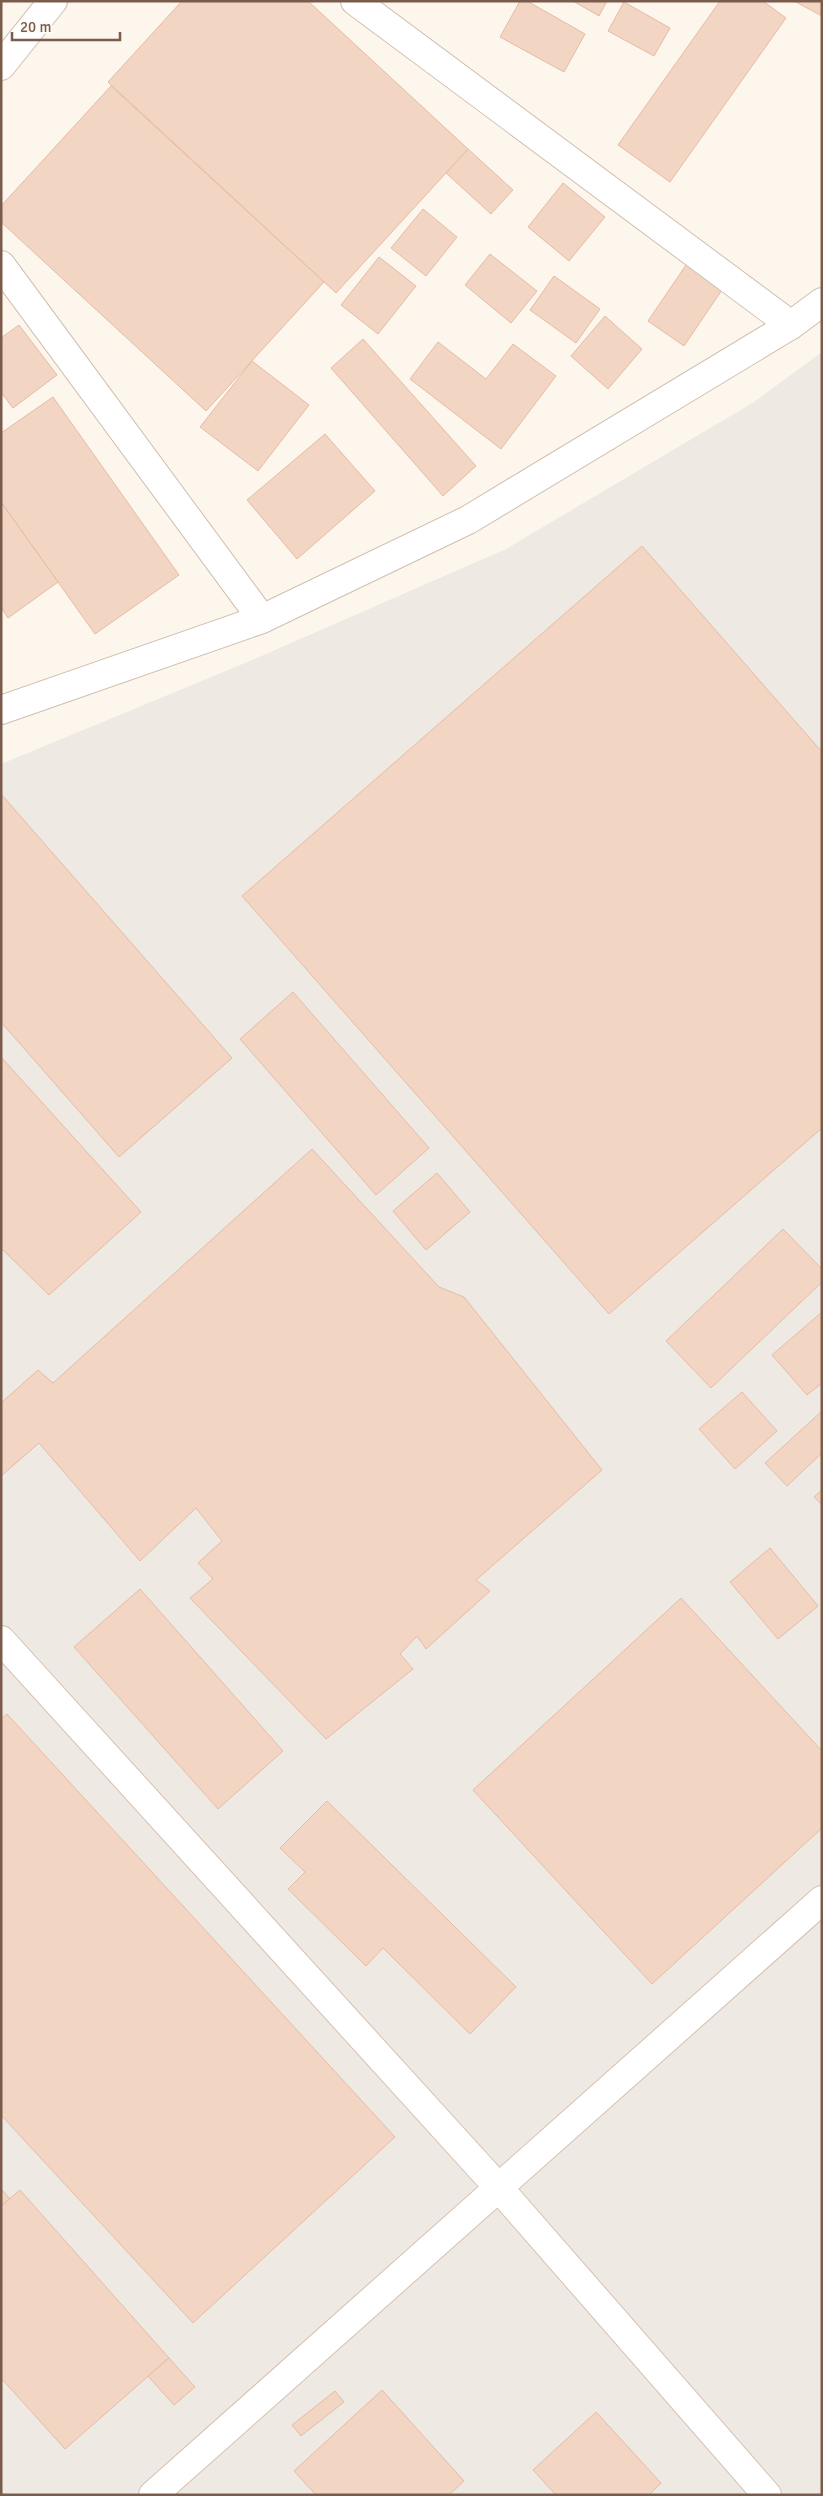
<svg xmlns="http://www.w3.org/2000/svg" width="823" height="2496" viewBox="0 0 823 2496" font-family="Signika,sans-serif">
<style>
.industrial{fill:#efe9e4}
.building{fill:#f3d5c3;stroke:#e6bba3}
.lines{fill:none;stroke-linecap:round;stroke-linejoin:round}
.street-casing{stroke:#d1beb0;stroke-width:30}
.secondary-casing{stroke:#d6c0b0;stroke-width:30}
.street{stroke:#fff;stroke-width:28}
.secondary{stroke:#fff;stroke-width:28}
</style>
<rect width="100%" height="100%" fill="#fdf6ec"/>
<path class="industrial" d="M822 352V2495H1V764L250 661 506 549 754 402Z"/>
<g class="building">
<path d="M182 1H308L468 149 336 293 108 82Z"/>
<path d="M520 1H527L585 34 564 72 500 37Z"/>
<path d="M573 1H607L599 16Z"/>
<path d="M720 1H763L786 18 670 182 618 145Z"/>
<path d="M794 1H822V16Z"/>
<path d="M624 2 670 28 654 56 608 31Z"/>
<path d="M111 86 324 282 206 411 1 222V206Z"/>
<path d="M468 149 513 190 491 214 446 173Z"/>
<path d="M563 183 605 217 569 261 528 227Z"/>
<path d="M423 209 457 237 426 276 391 248Z"/>
<path d="M490 254 537 291 511 323 465 285Z"/>
<path d="M379 257 416 286 378 334 341 305Z"/>
<path d="M688 262 724 287 684 346 648 321Z"/>
<path d="M554 276 600 309 576 343 530 310Z"/>
<path d="M605 316 642 349 608 389 571 356Z"/>
<path d="M19 325 57 375 13 408 1 392V338Z"/>
<path d="M363 339 476 466 443 496 331 368Z"/>
<path d="M438 342 486 379 513 344 556 376 501 449 410 379Z"/>
<path d="M252 361 309 405 258 471 200 427Z"/>
<path d="M53 397 179 575 95 634 1 502V433Z"/>
<path d="M325 434 375 491 297 559 247 500Z"/>
<path d="M1 502 58 582 8 618 1 607Z"/>
<path d="M642 546 822 752V1128L609 1314 242 896Z"/>
<path d="M1 794 232 1058 119 1157 1 1022Z"/>
<path d="M293 992 429 1148 376 1195 240 1039Z"/>
<path d="M1 1057 141 1212 49 1295 1 1248Z"/>
<path d="M312 1149 439 1287 464 1297 602 1470 476 1580 490 1591 426 1649 417 1636 400 1654 413 1669 326 1739 190 1598 213 1579 198 1563 222 1541 196 1508 140 1561 39 1443 1 1476V1403L38 1370 53 1383Z"/>
<path d="M437 1173 470 1212 426 1250 393 1211Z"/>
<path d="M783 1229 822 1269V1282L711 1388 666 1341Z"/>
<path d="M822 1312V1383L807 1395 772 1355Z"/>
<path d="M742 1392 777 1431 735 1469 699 1429Z"/>
<path d="M822 1411V1453L787 1486 765 1463Z"/>
<path d="M822 1490V1505L814 1497Z"/>
<path d="M770 1548 818 1606 778 1639 730 1582Z"/>
<path d="M140 1589 283 1751 218 1809 74 1647Z"/>
<path d="M681 1598 822 1751V1828L652 1984 473 1790Z"/>
<path d="M7 1714 395 2137 193 2323 1 2115V1719Z"/>
<path d="M327 1801 516 1987 470 2034 383 1948 366 1966 288 1889 305 1872 280 1848Z"/>
<path d="M1 2189 10 2199 1 2206Z"/>
<path d="M20 2190 169 2358 65 2449 1 2378V2206Z"/>
<path d="M169 2358 195 2387 174 2405 148 2376Z"/>
<path d="M382 2390 464 2481 449 2495H316L294 2471Z"/>
<path d="M335 2391 344 2402 301 2436 292 2425Z"/>
<path d="M596 2412 661 2483 649 2495H556L533 2470Z"/>
</g>
<g class="lines">
<defs>
<g id="street">
<path d="M355 1 791 325"/>
<path d="M1 66 53 1"/>
<path d="M1 265 262 619"/>
<path d="M1 710 262 619 468 520 791 325 822 302"/>
</g>
<g id="secondary">
<path d="M1 1640 498 2187 767 2495"/>
<path d="M153 2495 822 1900"/>
</g>
</defs>
<use href="#street" class="street-casing"/>
<use href="#secondary" class="secondary-casing"/>
<use href="#street" class="street"/>
<use href="#secondary" class="secondary"/>
</g>
<rect width="823" height="2496" fill="none" stroke="#7a5c4d" stroke-width="5"/>
<path d="M12 32v8h108v-8" fill="none" stroke="#7a5c4d" stroke-width="2.5"/>
<text x="20" y="32" font-size="15" fill="#7a5c4d" stroke="#fffaf3" stroke-width="4" paint-order="stroke">20 m</text>
</svg>
